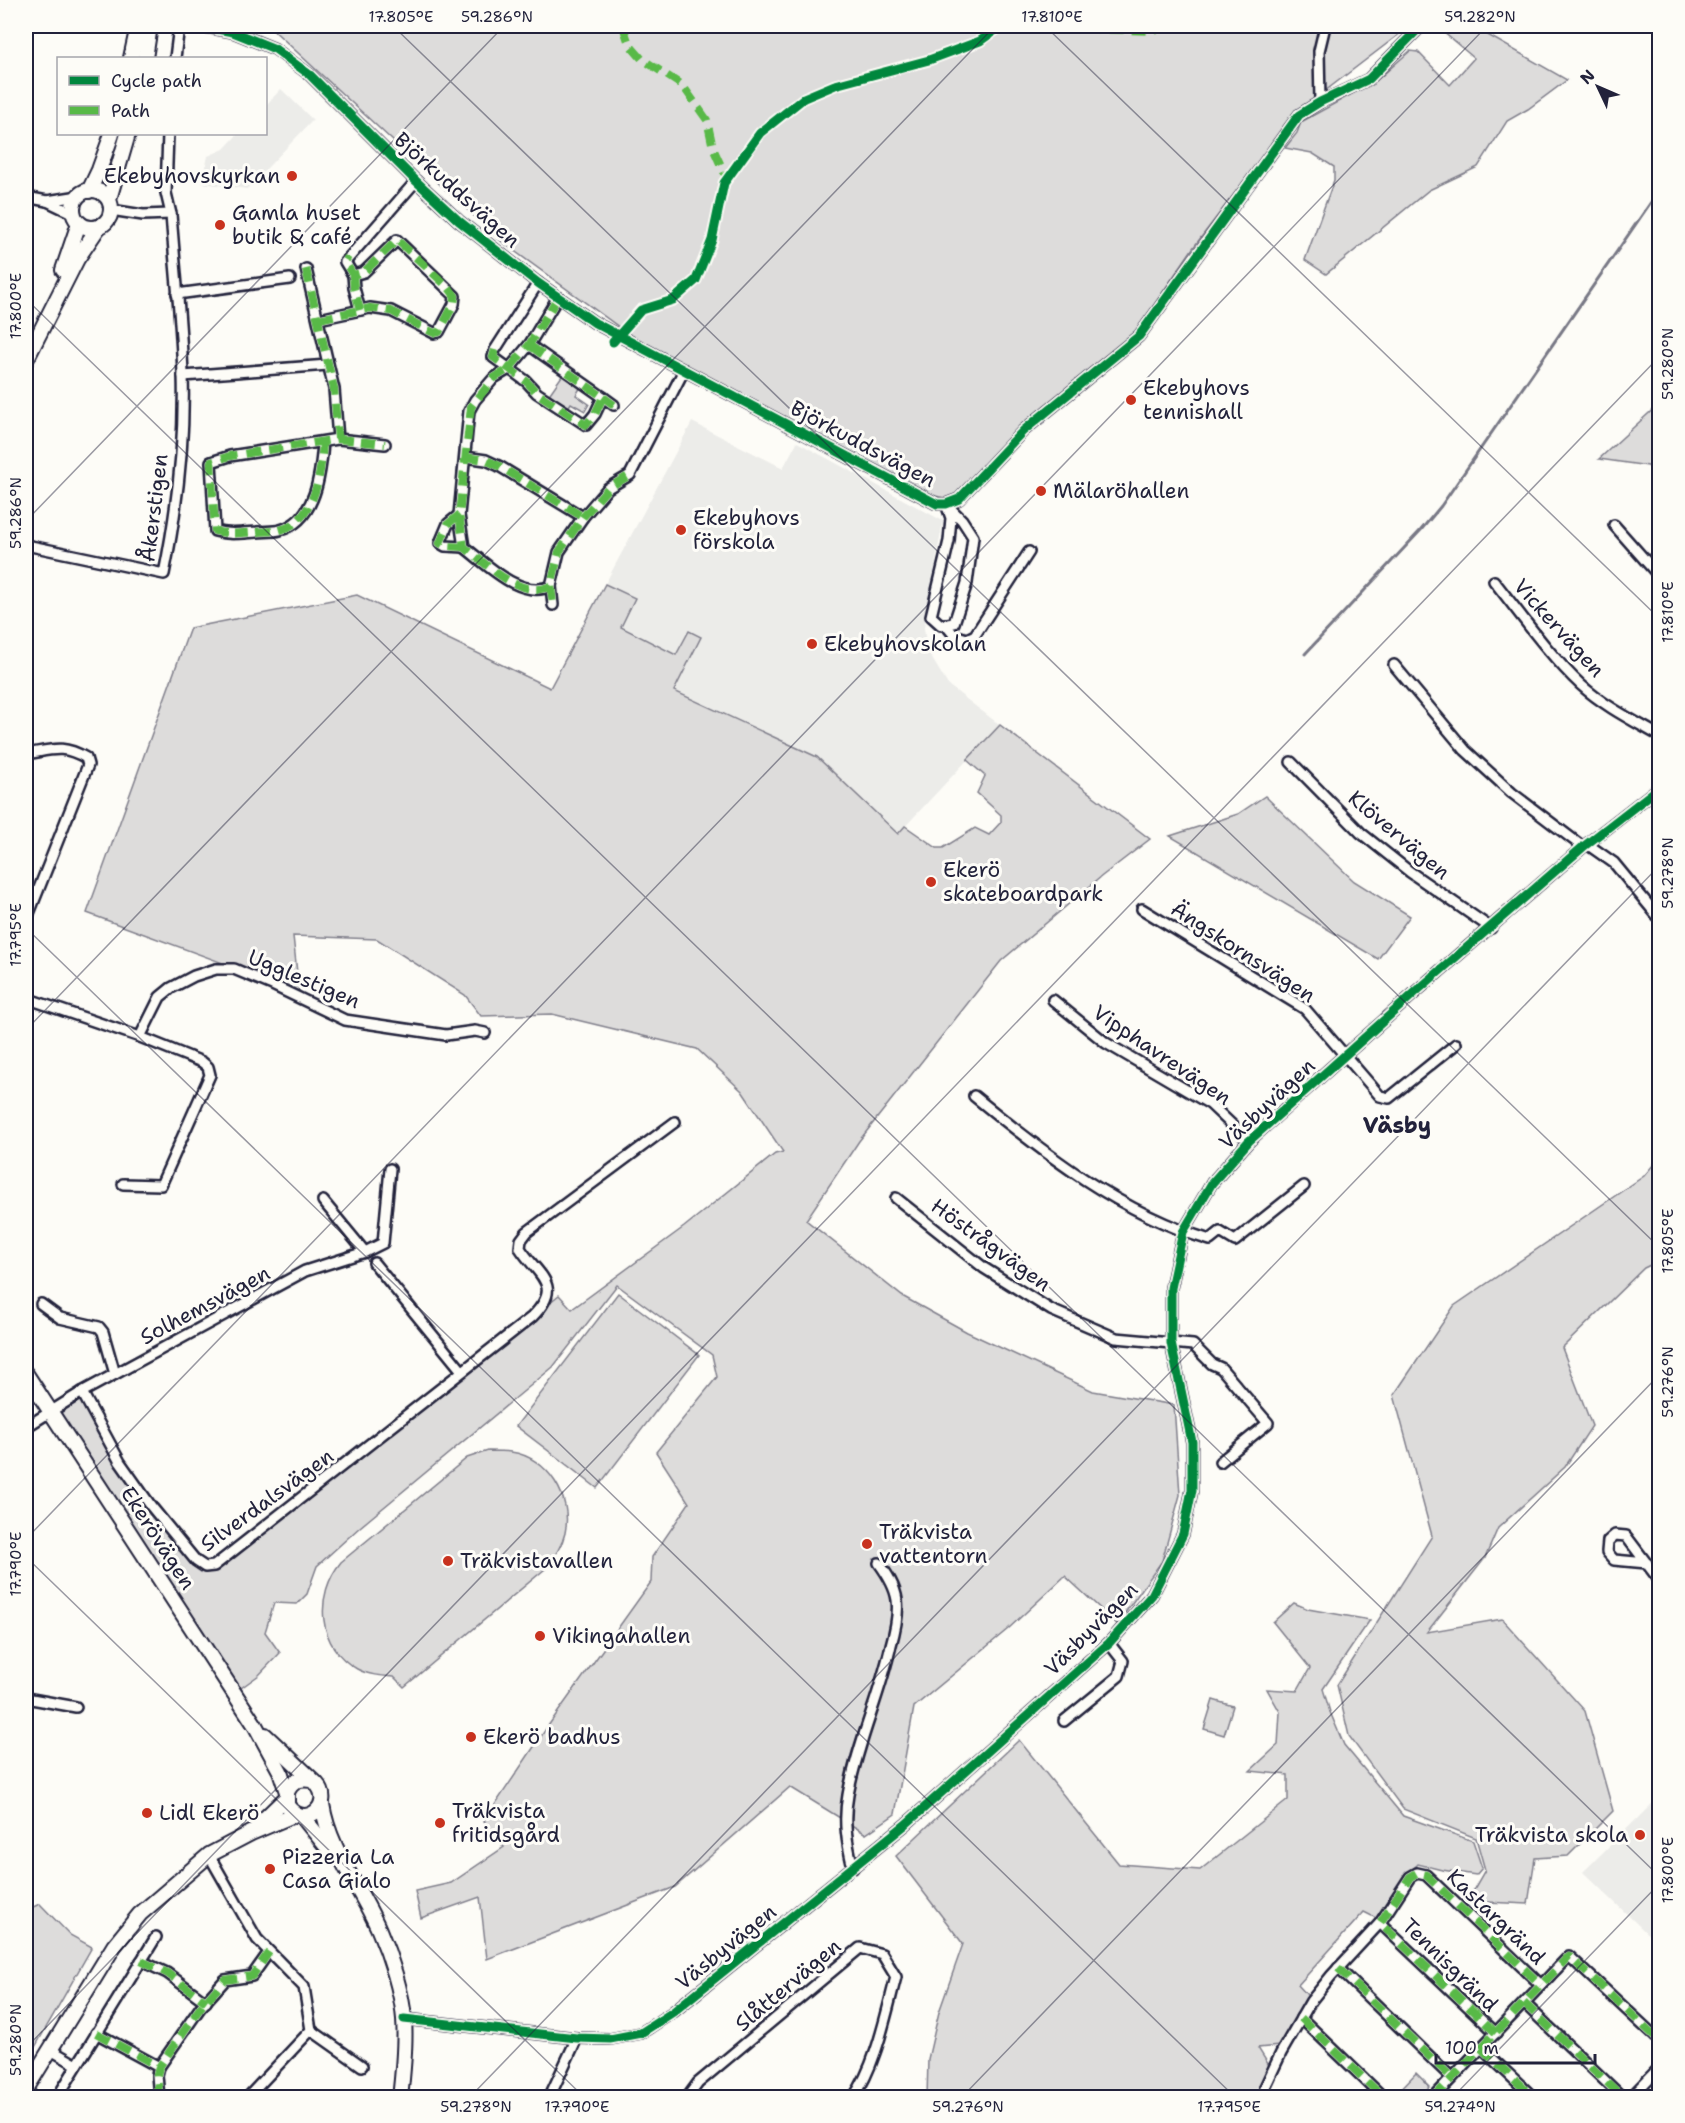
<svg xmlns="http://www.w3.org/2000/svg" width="1685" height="2123" viewBox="0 0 1685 2123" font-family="'Shantell Sans',sans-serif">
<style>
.built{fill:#ecece9}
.green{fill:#dddcdb;stroke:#807f8b;stroke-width:1.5}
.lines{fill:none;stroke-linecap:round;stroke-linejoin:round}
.stream{stroke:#787885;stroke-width:3}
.street-casing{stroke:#22223b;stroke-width:14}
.secondary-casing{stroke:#22223b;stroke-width:18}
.street{stroke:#fdfcf7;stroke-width:9}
.secondary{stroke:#fdfcf7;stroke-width:14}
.quiet{stroke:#58b947;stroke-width:8;stroke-dasharray:15 8;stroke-linecap:butt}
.cycleway-casing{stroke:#fdfcf7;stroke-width:13}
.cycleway{stroke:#00873e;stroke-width:9}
.ticks{fill:none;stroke:#22223b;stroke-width:1.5;stroke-opacity:0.45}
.poi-dot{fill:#c8321e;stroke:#fdfcf7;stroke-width:2}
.labels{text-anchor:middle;stroke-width:6;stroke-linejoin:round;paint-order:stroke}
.poi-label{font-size:21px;fill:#22223b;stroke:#fdfcf7;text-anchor:start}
.street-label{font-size:21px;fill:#22223b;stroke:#fdfcf7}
.neighbourhood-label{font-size:22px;font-weight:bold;fill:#22223b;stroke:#fdfcf7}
.neatline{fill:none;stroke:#22223b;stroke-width:2}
.ticks-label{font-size:15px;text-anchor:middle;fill:#22223b}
</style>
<rect width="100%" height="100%" fill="#fdfcf7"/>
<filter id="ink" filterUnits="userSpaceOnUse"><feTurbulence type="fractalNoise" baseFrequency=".0167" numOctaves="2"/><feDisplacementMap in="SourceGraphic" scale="12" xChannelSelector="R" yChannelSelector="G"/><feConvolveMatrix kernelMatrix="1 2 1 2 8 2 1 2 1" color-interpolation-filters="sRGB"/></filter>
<g filter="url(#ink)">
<g class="built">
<path d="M281 89 313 120 247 189 202 183 208 156 224 149 238 134H266V105Z"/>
<path d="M692 422 783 468 797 442 943 521 924 628 927 650 948 685 1000 725 898 834 817 757 673 691 676 655 621 626 635 599 605 584Z"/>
<path d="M1659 1797V1945L1583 1872Z"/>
</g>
<g class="green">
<path d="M269 26H1410L1295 114 1193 248 1134 334 1012 435 960 493 946 498 929 495 637 340 502 242Z"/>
<path d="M1449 26H1472L1567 80 1528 109 1507 121 1478 167 1429 190 1326 274 1305 260 1334 180V167L1312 153 1285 148 1297 133 1301 122 1376 81 1410 51 1418 52 1450 85 1474 58 1442 31Z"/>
<path d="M564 373 582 385 576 395 589 404 585 411 571 403 568 408 548 396Z"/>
<path d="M1659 404V478L1648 466 1599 459Z"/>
<path d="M605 584 635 598 621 627 676 655 689 631 701 637 674 691 817 757 898 834 905 826 937 848H943L975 828 989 835 1001 822V815L977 793 985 776 967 760 1000 725 1150 839 1102 876 1001 961 859 1141 806 1220 902 1296 967 1332 1093 1391 1174 1405 1180 1495 1162 1561 1117 1624 1065 1576 1008 1629 914 1707 895 1814 866 1834 790 1787 675 1887 487 1959 480 1897 421 1918 415 1891 451 1883 504 1847 484 1821 548 1726 651 1582 652 1557 689 1503 656 1452 717 1377 712 1355 617 1285 553 1367 360 1527 317 1566 307 1594 297 1604 274 1603 265 1632 280 1653 259 1675 234 1693 50 1411 82 1392 120 1462 205 1567 313 1490 559 1295 572 1309 684 1227 775 1154 783 1152 742 1091 697 1049 552 1014 481 1016 465 995 377 939 293 936 299 991 87 913 190 628 357 595 550 688Z"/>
<path d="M1265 796 1354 881 1410 916 1378 959 1170 836 1238 814Z"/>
<path d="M1659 1158V1261L1644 1268 1562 1348 1592 1426 1565 1467 1498 1528 1485 1558 1427 1632 1502 1619 1585 1711 1613 1811 1568 1856 1535 1858 1528 1904 1467 1901 1485 1870 1476 1838 1403 1809 1349 1736 1337 1685 1432 1536 1394 1395 1454 1306 1644 1176Z"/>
<path d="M618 1293 699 1355 597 1488 516 1426Z"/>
<path d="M488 1451C495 1451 504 1451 511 1452 548 1457 573 1498 565 1533 562 1547 553 1558 545 1569L404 1687 394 1677C381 1676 368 1675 357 1669 317 1647 314 1595 341 1562L467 1458Z"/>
<path d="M1294 1603 1308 1609 1370 1620 1323 1689 1330 1712 1344 1745 1403 1816 1473 1841 1482 1868 1476 1875 1442 1870 1418 1864 1407 1875 1376 1918 1364 1912 1298 1985 1308 1996 1280 2046 1258 2048 1270 2067 1256 2097 927 2098 928 2059 939 2012 963 1944 896 1856 1019 1740 1119 1864 1200 1870 1288 1800V1775L1250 1771 1278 1745 1280 1712 1267 1689 1297 1691 1310 1668 1273 1622Z"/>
<path d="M1213 1700 1233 1706 1224 1735 1204 1729Z"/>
<path d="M40 1904 70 1935 92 1947 26 2063V1910Z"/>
<path d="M1416 2073 1430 2087 1420 2097H1393Z"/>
</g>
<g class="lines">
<path class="stream" d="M1305 654 1421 530 1441 506 1660 189"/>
<defs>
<g id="street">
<path d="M201 26 233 32 275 49 310 75 416 181 459 221 538 283 595 323 937 504H946L959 499 1023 431 1139 336 1299 115 1320 102 1369 79 1421 26"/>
<path d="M175 58 179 26"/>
<path d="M1320 102 1319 51 1325 26"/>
<path d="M26 197 47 201 72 213"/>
<path d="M47 201 79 196"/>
<path d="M111 210 143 215 171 214"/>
<path d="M306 269 334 389 338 439 230 456 211 462 215 531C229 535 242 533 257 532 264 531 273 532 280 530 316 521 321 472 323 442"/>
<path d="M353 275 354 288 360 310"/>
<path d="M177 294 290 279"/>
<path d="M558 297 529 345 509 369 494 378 475 400 469 411 459 515 464 547C487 564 520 600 551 586L559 552 583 517 608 488 630 475 684 370"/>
<path d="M319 319 370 308 391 311 434 333 439 332 454 304 455 296 400 243 397 240 364 272 353 275 345 262 416 181"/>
<path d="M529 345 603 397 595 414 586 425 537 393 526 381 493 357 495 350 538 283"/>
<path d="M183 376 328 365"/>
<path d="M603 397 614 405"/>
<path d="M338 439 385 444"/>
<path d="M465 457 486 460 499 466 583 517"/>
<path d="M946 504 962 520 973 537 967 583 954 623 941 625 931 616 949 541 951 518Z"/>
<path d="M459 515 448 524 440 543 445 546 464 547"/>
<path d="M1614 525 1660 577"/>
<path d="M26 545 164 574C177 510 185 440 183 374 181 321 175 268 171 214L166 193 168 134"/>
<path d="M1494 581C1521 615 1550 656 1581 685 1604 706 1634 721 1660 736"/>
<path d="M551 586 553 605"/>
<path d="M945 624 954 635 967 639 975 635 1029 552"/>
<path d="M1394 665 1465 750 1512 793 1583 847"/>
<path d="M26 754C52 750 62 744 86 758L88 765 26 921"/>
<path d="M1291 762 1361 833 1410 872 1491 928"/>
<path d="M1587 844 1614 863 1660 919"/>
<path d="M1142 909 1305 1009 1380 1096 1389 1098 1456 1044"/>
<path d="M26 998 140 1037 202 1062 208 1067 210 1075 161 1185 123 1184"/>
<path d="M1053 1000 1106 1043 1210 1104 1249 1141"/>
<path d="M140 1037 160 997 171 988 194 976 216 969H234L270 984 345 1020 446 1035 475 1031 485 1033"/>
<path d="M974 1096C1045 1154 1120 1213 1210 1240L1220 1232 1235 1241 1304 1186"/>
<path d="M896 1198 984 1268 1051 1310 1116 1338 1193 1345 1212 1364 1221 1368 1268 1423 1220 1462"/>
<path d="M323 1201 365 1252"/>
<path d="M374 1263 462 1371"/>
<path d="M41 1304 60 1318 99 1327 103 1332 115 1374"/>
<path d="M82 1392 120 1462 151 1506 196 1561 205 1567 214 1566 532 1317C564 1285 539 1277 520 1248L521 1240 527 1232 675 1122"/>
<path d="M26 1427 82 1392 305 1271 365 1252 383 1243 390 1169"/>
<path d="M1647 1563 1614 1560 1607 1552 1608 1541 1615 1535 1626 1536 1660 1581"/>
<path d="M26 1698 76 1707"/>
<path d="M1064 1721 1119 1676 1123 1661 1109 1643"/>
<path d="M209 1855 257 1939 304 1987 311 2030 247 2098"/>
<path d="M853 1868C847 1843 843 1821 848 1795 857 1744 880 1696 891 1645 895 1631 899 1615 897 1600 895 1586 887 1574 879 1563"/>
<path d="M1380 1923 1496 2033"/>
<path d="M141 1961 167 1973 206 2002"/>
<path d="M1338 1968 1452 2078"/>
<path d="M1524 2003 1623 2098"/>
<path d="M1301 2018 1384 2098"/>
<path d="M404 2019 577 2038 610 2039 641 2033 673 2012 905 1825 1109 1643 1152 1595 1183 1534 1192 1490V1442L1171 1343V1288L1183 1232 1212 1183 1249 1141 1419 989 1583 847 1660 787"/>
<path d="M311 2030 362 2066"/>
<path d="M96 2033 159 2067"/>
<path d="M1481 2048 1534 2098"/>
<path d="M51 2050 77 2065"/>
<path d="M57 2098 156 1937"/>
<path d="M159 2098 157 2075 159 2067 200 2008 225 1980 252 1976 269 1952"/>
<path d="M549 2098 577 2038"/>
<path d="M687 2098 698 2083 860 1948 882 1954 896 1977C886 2014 876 2066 853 2098"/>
<path d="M1265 2098V2087L1281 2053 1311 2001 1331 1976 1380 1923 1410 1877 1417 1873 1426 1875 1541 1985"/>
<path d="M1433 2098 1569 1956 1660 2041"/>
<path d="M1630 2098 1660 2067"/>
</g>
<g id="secondary">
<path d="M131 58 138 26"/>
<path d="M145 58 150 26"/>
<circle cx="92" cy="209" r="19"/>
<path d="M89 191 99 170 112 134"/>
<path d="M109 199 128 134"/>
<path d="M63 270 79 223"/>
<path d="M26 360 77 259 98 228"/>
<path d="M26 1374 255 1725 280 1771 287 1792"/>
<path d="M265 1735 316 1783C336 1805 304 1831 287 1805V1792C292 1781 300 1778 311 1780"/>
<path d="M322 1804C329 1850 361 1888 379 1930 390 1955 402 1992 404 2019 406 2044 403 2072 400 2098"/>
<path d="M302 1816 335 1857"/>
<path d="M257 1826 286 1798"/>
<path d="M26 2089 114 1946 140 1914 209 1855 251 1833 296 1814"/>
</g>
</defs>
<use href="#street" class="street-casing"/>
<use href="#secondary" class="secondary-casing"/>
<use href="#street" class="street"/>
<use href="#secondary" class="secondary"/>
<g class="quiet">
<path d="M623 26 629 44 642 59 683 86 707 120 713 148 727 179"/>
<path d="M1063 26 1070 28 1151 31 1166 26"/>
<path d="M306 269 334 389 338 439 230 456 211 462 215 531C229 535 242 533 257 532 264 531 273 532 280 530 316 521 321 472 323 442"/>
<path d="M353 275 354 288 360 310"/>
<path d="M558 297 529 345 509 369 494 378 471 407 459 515 464 547C487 564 520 600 551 586L559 552 583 517 608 488 630 475"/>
<path d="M319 319 370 308 391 311 434 333 439 332 454 304 455 296 449 288 397 240 364 272 353 275 345 262 348 257"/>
<path d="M495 350 493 357 526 381 537 393 586 425 595 414 603 397 529 345"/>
<path d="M603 397 614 405"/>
<path d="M338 439 385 444"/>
<path d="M465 457 486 460 499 466 583 517"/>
<path d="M459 515 448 524 440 543 445 546 464 547"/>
<path d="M551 586 553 605"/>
<path d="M141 1961 167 1973 206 2002"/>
<path d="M1338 1968 1452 2078"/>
<path d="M1524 2003 1615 2090 1607 2098"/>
<path d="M1301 2018 1384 2098"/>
<path d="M96 2033 159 2067"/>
<path d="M1496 2033 1380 1923 1410 1877 1417 1873 1426 1875 1541 1985"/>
<path d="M1481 2048 1534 2098"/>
<path d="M159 2098 157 2075 159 2067 200 2008 225 1980 252 1976 269 1952"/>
<path d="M1433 2098 1569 1956 1660 2041"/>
</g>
<defs>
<g id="cycleway">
<path d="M201 26 233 32 275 49 310 75 416 181 459 221 538 283 595 323 937 504H946L959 499 1023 431 1139 336 1299 115 1320 102 1369 79 1421 26"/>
<path d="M613 342 641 310 673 300 696 280 712 240 724 183 760 133 804 98 835 85 929 60 980 41 1001 26"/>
<path d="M404 2019 577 2038 610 2039 641 2033 673 2012 905 1825 1109 1643 1152 1595 1183 1534 1192 1490V1442L1171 1343V1288L1183 1232 1212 1183 1249 1141 1419 989 1583 847 1660 787"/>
</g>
</defs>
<use href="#cycleway" class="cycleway-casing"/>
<use href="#cycleway" class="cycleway"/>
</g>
</g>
<path class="ticks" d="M393 26 1660 1248M1045 26 1660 619M26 299 1660 1877M26 521 504 26M26 928 1236 2098M26 1030 995 26M26 1539 1487 26M26 1557 585 2098M26 2048 1660 356M469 2098 1660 865M961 2098 1660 1374M1452 2098 1660 1883"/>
<g class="poi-dot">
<circle cx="292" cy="176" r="6"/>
<circle cx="220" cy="225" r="6"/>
<circle cx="1131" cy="400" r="6"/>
<circle cx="1041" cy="491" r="6"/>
<circle cx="681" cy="530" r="6"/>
<circle cx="812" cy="644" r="6"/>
<circle cx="931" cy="882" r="6"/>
<circle cx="867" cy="1544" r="6"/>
<circle cx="448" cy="1561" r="6"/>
<circle cx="540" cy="1636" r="6"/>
<circle cx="471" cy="1737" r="6"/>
<circle cx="147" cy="1813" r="6"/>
<circle cx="440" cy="1823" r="6"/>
<circle cx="1640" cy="1835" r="6"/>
<circle cx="270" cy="1869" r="6"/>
</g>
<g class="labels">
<g class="poi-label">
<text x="280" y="183" text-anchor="end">Ekebyhovskyrkan</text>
<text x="232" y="220">Gamla huset<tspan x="232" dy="24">butik &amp; café</tspan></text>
<text x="1143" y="395">Ekebyhovs<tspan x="1143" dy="24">tennishall</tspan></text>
<text x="1053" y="498">Mälaröhallen</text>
<text x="693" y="525">Ekebyhovs<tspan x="693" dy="24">förskola</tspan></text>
<text x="824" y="651">Ekebyhovskolan</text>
<text x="943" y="877">Ekerö<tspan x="943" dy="24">skateboardpark</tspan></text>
<text x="879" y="1539">Träkvista<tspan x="879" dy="24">vattentorn</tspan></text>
<text x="460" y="1568">Träkvistavallen</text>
<text x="552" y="1643">Vikingahallen</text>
<text x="483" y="1744">Ekerö badhus</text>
<text x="452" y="1818">Träkvista<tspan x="452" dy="24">fritidsgård</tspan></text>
<text x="159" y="1820">Lidl Ekerö</text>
<text x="1628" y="1842" text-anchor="end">Träkvista skola</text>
<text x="282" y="1864">Pizzeria La<tspan x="282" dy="24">Casa Gialo</tspan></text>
</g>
<g class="street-label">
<text transform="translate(457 190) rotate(42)" y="7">Björkuddsvägen</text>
<text transform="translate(863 444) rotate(28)" y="7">Björkuddsvägen</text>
<text transform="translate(154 508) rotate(-83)" y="7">Åkerstigen</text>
<text transform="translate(1559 628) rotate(48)" y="7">Vickervägen</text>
<text transform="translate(1399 835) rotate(40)" y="7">Klövervägen</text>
<text transform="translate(1243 952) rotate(33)" y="7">Ängskornsvägen</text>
<text transform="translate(304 979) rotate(23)" y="7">Ugglestigen</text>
<text transform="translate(1162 1055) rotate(34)" y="7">Vipphavrevägen</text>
<text transform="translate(1267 1104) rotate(-43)" y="7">Väsbyvägen</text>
<text transform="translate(991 1245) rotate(36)" y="7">Höstrågvägen</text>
<text transform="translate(205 1305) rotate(-28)" y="7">Solhemsvägen</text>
<text transform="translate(267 1500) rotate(-36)" y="7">Silverdalsvägen</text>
<text transform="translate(158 1538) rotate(57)" y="7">Ekerövägen</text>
<text transform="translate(1091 1629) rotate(-45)" y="7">Väsbyvägen</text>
<text transform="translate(1496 1917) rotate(44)" y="7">Kastargränd</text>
<text transform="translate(726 1947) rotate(-39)" y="7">Väsbyvägen</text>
<text transform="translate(1450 1965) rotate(44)" y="7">Tennisgränd</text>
<text transform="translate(788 1985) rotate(-40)" y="7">Slåttervägen</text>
</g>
<g class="neighbourhood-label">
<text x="1397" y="1133">Väsby</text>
</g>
</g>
<rect width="1685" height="2123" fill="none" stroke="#fdfcf7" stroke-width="66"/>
<rect x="57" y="57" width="210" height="78" fill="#fdfcf7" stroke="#a5a5ac" stroke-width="1.5"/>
<rect x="69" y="76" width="30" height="9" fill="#00873e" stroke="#a5a5ac" stroke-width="1.5"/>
<text x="111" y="87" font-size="18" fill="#22223b">Cycle path</text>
<rect x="69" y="106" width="30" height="9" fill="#58b947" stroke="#a5a5ac" stroke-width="1.5"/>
<text x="111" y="117" font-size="18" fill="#22223b">Path</text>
<g transform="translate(1598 87) rotate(314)" stroke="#fdfcf7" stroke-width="4.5" paint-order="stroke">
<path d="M0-4.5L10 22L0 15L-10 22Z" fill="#22223b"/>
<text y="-9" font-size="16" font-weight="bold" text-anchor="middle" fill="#22223b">N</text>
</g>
<path d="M1436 2054v9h159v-9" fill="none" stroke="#22223b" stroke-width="3"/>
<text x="1445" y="2054" font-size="18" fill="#22223b" stroke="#fdfcf7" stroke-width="4.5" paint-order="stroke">100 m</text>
<rect x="33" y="33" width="1619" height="2057" class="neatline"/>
<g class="ticks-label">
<text x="401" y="22">17.805°E</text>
<text x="497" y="22">59.286°N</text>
<text x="1052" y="22">17.810°E</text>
<text x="1480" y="22">59.282°N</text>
<text transform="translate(16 306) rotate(-90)" y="5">17.800°E</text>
<text transform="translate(1668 364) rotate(-90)" y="5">59.280°N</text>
<text transform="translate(16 513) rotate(-90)" y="5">59.286°N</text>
<text transform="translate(1668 612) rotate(-90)" y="5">17.810°E</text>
<text transform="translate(1668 873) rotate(-90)" y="5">59.278°N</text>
<text transform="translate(16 935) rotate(-90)" y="5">17.795°E</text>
<text transform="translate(1668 1241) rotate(-90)" y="5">17.805°E</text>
<text transform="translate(1668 1382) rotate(-90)" y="5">59.276°N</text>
<text transform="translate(16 1564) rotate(-90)" y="5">17.790°E</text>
<text transform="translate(1668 1870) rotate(-90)" y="5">17.800°E</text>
<text transform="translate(16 2040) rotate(-90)" y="5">59.280°N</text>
<text x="476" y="2112">59.278°N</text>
<text x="577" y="2112">17.790°E</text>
<text x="968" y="2112">59.276°N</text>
<text x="1229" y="2112">17.795°E</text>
<text x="1460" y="2112">59.274°N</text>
</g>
</svg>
